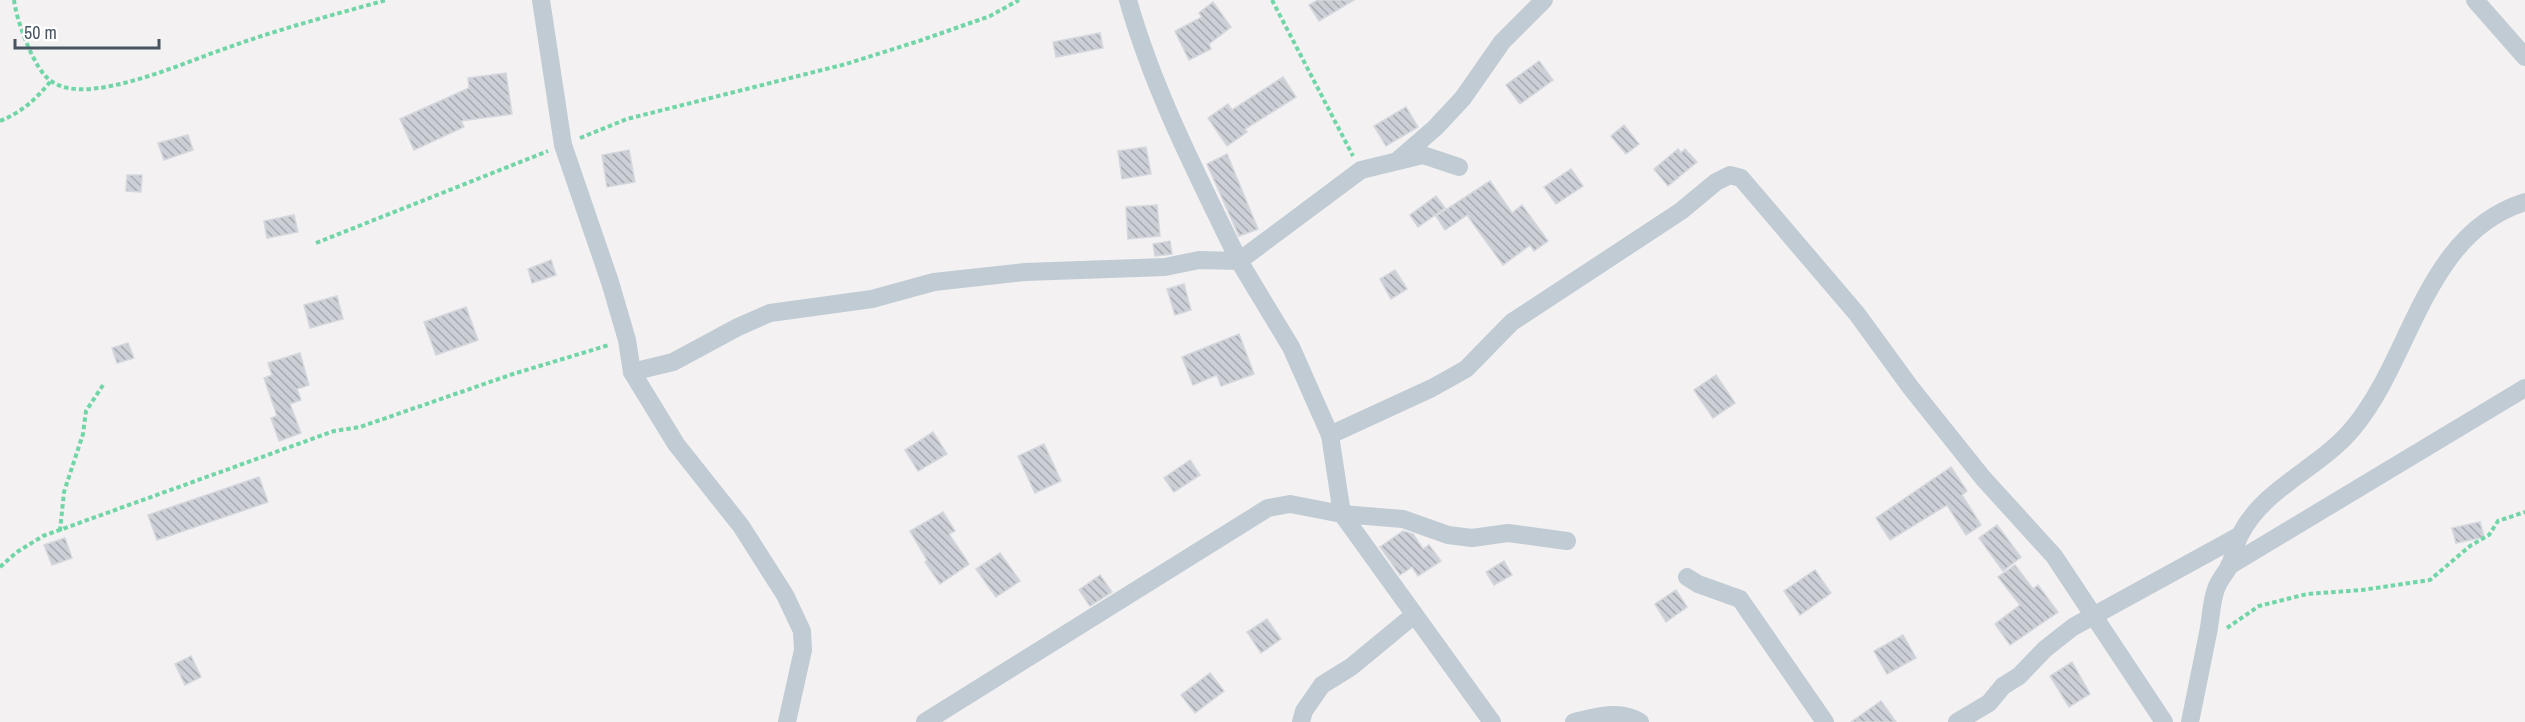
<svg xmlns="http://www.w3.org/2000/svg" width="2525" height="722" viewBox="0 0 2525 722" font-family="'Archivo Narrow',sans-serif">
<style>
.building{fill:url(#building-back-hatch);stroke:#d4d7dd;stroke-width:1.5}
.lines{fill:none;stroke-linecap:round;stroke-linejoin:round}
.path{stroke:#71d6a7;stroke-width:4;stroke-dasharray:4.5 3;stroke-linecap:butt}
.minor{stroke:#c0cbd4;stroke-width:18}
</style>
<defs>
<pattern id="building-back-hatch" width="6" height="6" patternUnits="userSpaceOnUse" patternTransform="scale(1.5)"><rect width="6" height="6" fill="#ccd0d6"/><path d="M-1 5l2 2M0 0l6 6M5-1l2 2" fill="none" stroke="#a7abb1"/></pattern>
</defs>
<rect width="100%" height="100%" fill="#f3f1f1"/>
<g class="building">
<path d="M1318 0H1354L1319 21 1309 5Z"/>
<path d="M1213 2 1231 27 1209 44 1211 49 1189 60 1175 31 1202 17 1199 13Z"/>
<path d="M1100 33 1103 48 1056 57 1053 42Z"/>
<path d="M1539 61 1553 80 1520 104 1506 85Z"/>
<path d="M506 73 512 114 461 121 464 127 414 150 400 119 469 88 468 78Z"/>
<path d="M1283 77 1296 97 1245 129 1247 132 1227 146 1208 118 1228 104 1232 110Z"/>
<path d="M1406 107 1418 127 1386 146 1374 126Z"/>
<path d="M1624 125 1639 144 1626 154 1611 136Z"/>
<path d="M188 135 193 150 164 160 158 143Z"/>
<path d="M1146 147 1151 174 1122 179 1118 151Z"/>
<path d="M1678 149 1681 153 1685 149 1697 162 1668 186 1654 169Z"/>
<path d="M629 150 635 182 607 187 602 155Z"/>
<path d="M1227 154 1258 229 1239 236 1207 164Z"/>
<path d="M1571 169 1583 186 1556 204 1544 187Z"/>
<path d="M127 175H142L141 192 126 191Z"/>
<path d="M1490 181 1512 213 1522 205 1548 241 1534 251 1530 245 1503 265 1467 215 1445 230 1436 216Z"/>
<path d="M1436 196 1445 208 1418 227 1410 215Z"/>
<path d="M1157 205 1160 236 1128 239 1126 207Z"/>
<path d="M294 215 298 232 267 238 264 221Z"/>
<path d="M1170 241 1172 254 1155 256 1153 244Z"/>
<path d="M551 260 556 275 532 283 528 269Z"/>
<path d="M1395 270 1407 289 1391 299 1380 279Z"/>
<path d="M1184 284 1191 310 1175 315 1167 289Z"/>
<path d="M337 296 343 319 310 328 304 305Z"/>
<path d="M466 307 478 340 436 355 424 322Z"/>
<path d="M1239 334 1254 374 1221 386 1217 375 1193 385 1182 357Z"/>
<path d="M128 343 134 358 117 363 112 348Z"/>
<path d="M300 353 309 385 297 389 301 400 290 404 301 433 279 441 271 418 277 416 264 378 272 375 268 363Z"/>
<path d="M1716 375 1735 403 1713 418 1694 390Z"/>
<path d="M933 432 947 454 918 471 905 450Z"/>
<path d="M1044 444 1061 481 1035 493 1018 456Z"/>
<path d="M1190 460 1200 475 1174 492 1164 478Z"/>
<path d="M1951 467 1967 491 1962 495 1981 525 1966 535 1947 505 1890 540 1876 518Z"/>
<path d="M259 477 268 502 157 540 148 515Z"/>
<path d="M943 512 955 531 949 534 969 564 940 584 925 562 927 560 910 531Z"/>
<path d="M2480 522 2484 537 2456 543 2452 528Z"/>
<path d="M1997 525 2021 557 2003 571 1979 538Z"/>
<path d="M1403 531 1413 534 1423 549 1429 545 1441 561 1418 576 1412 567 1400 575 1380 547Z"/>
<path d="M65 538 72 558 52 565 44 545Z"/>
<path d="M1000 553 1020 581 996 597 976 569Z"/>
<path d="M1504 561 1512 575 1494 585 1486 572Z"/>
<path d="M2015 565 2033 589 2038 585 2058 612 2010 645 1995 624 2020 605 1998 577Z"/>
<path d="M1815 570 1831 593 1800 615 1784 591Z"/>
<path d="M1100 575 1112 592 1090 606 1079 590Z"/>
<path d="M1676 590 1687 607 1666 622 1655 604Z"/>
<path d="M1267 619 1281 639 1261 653 1247 632Z"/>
<path d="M1903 635 1916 658 1887 674 1874 651Z"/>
<path d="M191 656 201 677 185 685 175 664Z"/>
<path d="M2072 662 2090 694 2069 707 2050 676Z"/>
<path d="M1210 673 1224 691 1195 713 1181 695Z"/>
<path d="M1881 701 1896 722H1851Z"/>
</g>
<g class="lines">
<g class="path">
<path d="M14 0C16 19 34 70 51 81 65 91 84 90 99 88 147 81 193 59 238 44 286 27 337 14 386 0"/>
<path d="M1272 0 1353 156"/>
<path d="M0 121C22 112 35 100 50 82"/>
<path d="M580 138 627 119 846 64 922 40 990 16 1019 0"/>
<path d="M316 243 548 151"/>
<path d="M60 531 64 492 83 434 86 411 103 385"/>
<path d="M0 567 17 552 43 536 334 431 360 427 513 374 609 345"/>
<path d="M2227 628 2259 606 2307 594 2362 590 2430 580 2470 546 2489 535 2498 521 2525 512"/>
</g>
<g class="minor">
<path d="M541 0 563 145 610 282 627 340 632 372 676 444 741 526 785 595 802 631 803 650 787 722"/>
<path d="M1128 0C1154 92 1198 176 1239 261L1361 170 1423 155 1459 167"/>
<path d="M2475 0 2525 57"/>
<path d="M1398 160 1435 128 1463 98 1502 42 1544 0"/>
<path d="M632 372 673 362 738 327 770 313 872 299 934 282 1025 272 1165 267 1199 260 1239 261 1291 347 1330 435 1342 514 1492 722"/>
<path d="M1330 435 1432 388 1466 369 1512 322 1532 309 1681 211 1716 182 1730 175 1741 178 1857 314 1911 388 1983 478 2054 556 2164 722"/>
<path d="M2229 566 2525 388"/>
<path d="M1687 577 1698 584 1740 599 1825 722"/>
<path d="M925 722 1268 508 1290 504 1342 514 1403 519 1448 535 1472 538 1508 533 1567 541"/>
<path d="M1301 722 1304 711 1322 685 1351 667 1414 615"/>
<path d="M1574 722C1596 717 1620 709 1640 722"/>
<path d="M1957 722 1989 703 2003 686 2019 676 2045 649 2073 627 2239 536"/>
<path d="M2190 722C2196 692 2202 663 2208 633 2211 619 2211 602 2216 589 2219 580 2226 573 2230 565 2234 555 2235 544 2240 535 2264 487 2321 468 2354 427 2413 355 2425 233 2525 202"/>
</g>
</g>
<path d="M15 39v9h144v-9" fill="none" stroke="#475461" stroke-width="3"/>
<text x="24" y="39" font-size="18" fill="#475461" stroke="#ffffff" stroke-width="4.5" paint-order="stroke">50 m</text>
</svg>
